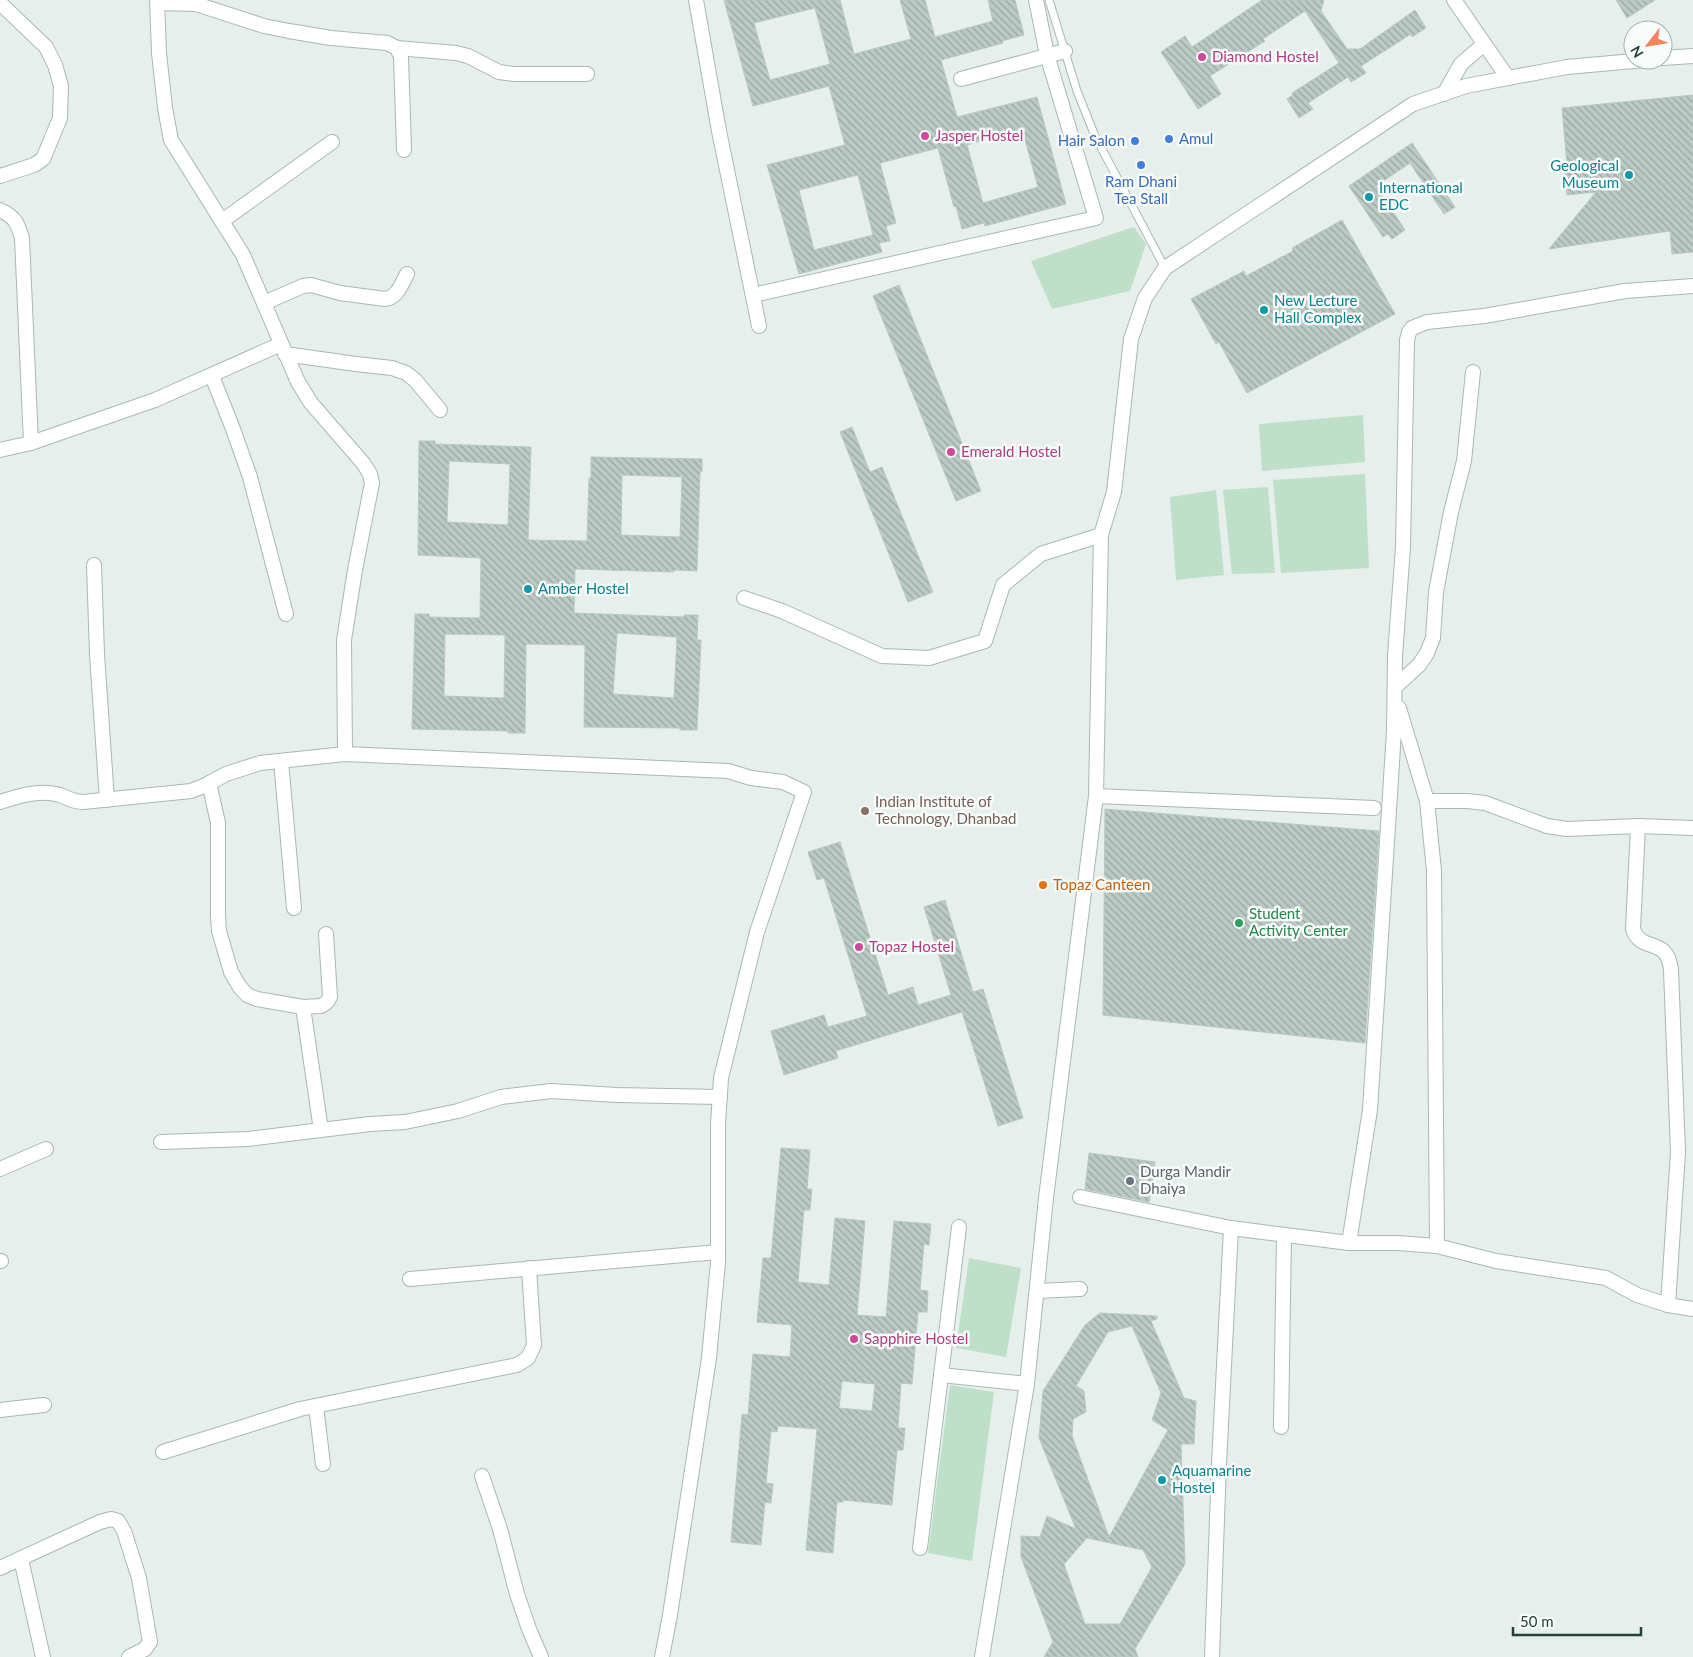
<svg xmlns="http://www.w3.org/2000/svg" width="1693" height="1657" viewBox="0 0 1693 1657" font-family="Lato,sans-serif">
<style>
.green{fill:#bfe0c8}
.building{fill:url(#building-back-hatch);stroke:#b8c9c2;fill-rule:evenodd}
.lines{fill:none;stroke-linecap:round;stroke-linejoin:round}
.service-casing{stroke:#a8b8b2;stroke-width:9}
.minor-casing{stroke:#a8b8b2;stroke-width:16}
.service{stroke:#fff;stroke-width:7}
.minor{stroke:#fff;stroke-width:14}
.hotel-dot{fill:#d1479c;stroke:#f7fbf9;stroke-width:2}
.shop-dot{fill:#3f7fe0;stroke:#f7fbf9;stroke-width:2}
.culture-dot{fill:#0f9aa8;stroke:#f7fbf9;stroke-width:2}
.education-dot{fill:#8d6e63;stroke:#f7fbf9;stroke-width:2}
.food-dot{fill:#e8710a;stroke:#f7fbf9;stroke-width:2}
.leisure-dot{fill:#2e9e5b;stroke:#f7fbf9;stroke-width:2}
.worship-dot{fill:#6b7280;stroke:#f7fbf9;stroke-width:2}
.labels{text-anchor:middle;stroke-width:5;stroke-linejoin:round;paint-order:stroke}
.hotel-label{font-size:15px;fill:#b23c85;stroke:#f7fbf9;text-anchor:start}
.shop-label{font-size:15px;fill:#366cbe;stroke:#f7fbf9;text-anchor:start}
.culture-label{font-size:15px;fill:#0d838f;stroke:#f7fbf9;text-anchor:start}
.education-label{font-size:15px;fill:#785e54;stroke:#f7fbf9;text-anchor:start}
.food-label{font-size:15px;fill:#c56008;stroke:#f7fbf9;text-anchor:start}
.leisure-label{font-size:15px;fill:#27864d;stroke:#f7fbf9;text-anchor:start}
.worship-label{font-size:15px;fill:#5b616d;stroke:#f7fbf9;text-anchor:start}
</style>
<defs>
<pattern id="building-back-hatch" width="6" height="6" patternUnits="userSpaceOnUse" patternTransform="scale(1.25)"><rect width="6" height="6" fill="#bbcac4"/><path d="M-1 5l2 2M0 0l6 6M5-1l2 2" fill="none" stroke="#98a6a0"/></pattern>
</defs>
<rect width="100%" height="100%" fill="#e6efeb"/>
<g class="green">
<path d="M1134 227 1146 244 1130 291 1052 309 1031 261Z"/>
<path d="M1363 415 1365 462 1262 471 1259 424Z"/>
<path d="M1365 474 1369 568 1281 573 1273 480Z"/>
<path d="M1268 487 1275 573 1232 574 1223 490Z"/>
<path d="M1216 490 1224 575 1176 580 1170 497Z"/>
<path d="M969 1258 1021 1268 1006 1357 956 1348Z"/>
<path d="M950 1385 994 1392 972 1561 928 1553Z"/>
</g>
<g class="building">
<path d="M724 0H840L854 54 911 39 900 0H925L935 37 993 21 988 0H1015L1024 35 1002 41 1003 43 941 60 957 117 1037 97 1066 204 985 226 984 223 962 229 956 206 954 207 938 148 880 163 896 223 886 226 890 241 879 243 882 252 799 274 767 165 845 145 829 86 753 106ZM815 8 830 64 770 80 754 23ZM1022 129 1038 187 983 203 967 145ZM858 175 873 235 814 250 799 190Z"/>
<path d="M1262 0H1324L1321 11 1347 49H1360L1415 10 1426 28 1412 37 1411 34 1361 66 1366 73 1351 82 1348 77 1308 103 1313 109 1299 118 1287 99 1293 95 1292 93 1339 63 1305 11 1263 39 1265 41 1210 76 1221 94 1198 109 1161 52 1185 36 1192 47Z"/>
<path d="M1616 0H1655L1627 18Z"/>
<path d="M1693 95V252L1672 254 1670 231 1549 249 1596 192 1567 195 1563 164H1567L1562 108Z"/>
<path d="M1412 143 1455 207 1444 214 1410 163 1376 186 1405 230 1392 239 1388 234 1383 237 1349 186Z"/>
<path d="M1342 220 1395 314 1247 393 1219 342 1216 344 1191 299 1244 271 1246 276 1293 251 1292 248Z"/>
<path d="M899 285 981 491 956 501 873 296Z"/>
<path d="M852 427 870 472 882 467 933 592 908 602 840 432Z"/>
<path d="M419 441H435V444L531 447 528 540 587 541 589 478H591V457L702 459V472H700L697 571 674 570V572L575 569 574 613 684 617V615H698L697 640H701L697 730H680V728L584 727 585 645 526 644 525 733H508V731L412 729 415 614H429V617L480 618 481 558 418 555ZM449 461 510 464 508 525 447 522ZM622 475 682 477 680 537 621 535ZM617 633 677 637 674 698 613 694ZM445 634 505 635 504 698 444 696Z"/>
<path d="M1105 809 1379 831 1365 1043 1103 1015Z"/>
<path d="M840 842 888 995 913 987 918 1005 951 995 924 907 945 900 973 992 983 989 1023 1118 998 1126 962 1012 836 1051 838 1058 784 1075 771 1031 824 1015 828 1027 867 1016 824 878 817 880 808 852Z"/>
<path d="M781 1148 810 1150 807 1189H812L810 1210H804L798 1282 829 1285 835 1218 865 1221 857 1315 886 1317 894 1221 931 1224 929 1245 924 1244 920 1290 928 1291 927 1312H918L912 1384 901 1383 898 1428H905L903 1450H897L892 1505 843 1500V1502H837L833 1553 806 1550 817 1429 778 1426 777 1432 771 1431 766 1483 773 1484 771 1503 765 1502 761 1545 731 1542 742 1414 748 1415 753 1354 790 1357 792 1325 757 1322 763 1258H771ZM842 1381 875 1384 872 1411 839 1408Z"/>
<path d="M1089 1153 1155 1162 1149 1202 1085 1189Z"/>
<path d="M1100 1313 1157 1316V1319L1151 1321 1184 1398 1196 1401 1194 1444H1181L1185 1564 1135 1649 1138 1657H1044L1053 1642 1021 1557V1536L1040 1537 1047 1516 1076 1529 1039 1438 1043 1391 1085 1325ZM1132 1326 1161 1393 1152 1420 1168 1430 1109 1537 1072 1436 1073 1419 1086 1412 1084 1391 1076 1386 1108 1332ZM1087 1538 1143 1550 1152 1567 1120 1624H1085L1064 1564Z"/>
</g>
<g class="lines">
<defs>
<path id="service" d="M1049 0 1077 91 1095 136 1165 268"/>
<g id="minor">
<path d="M157 0 159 53 165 108 171 140 243 255 298 382 311 403 363 463 370 474 372 483 355 570 344 640 345 754"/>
<path d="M696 0 719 131 759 326"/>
<path d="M1454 0 1508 78"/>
<path d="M0 3 46 47 55 65 61 86 60 118 43 159 34 165 0 176"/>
<path d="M158 3 196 4 264 26 289 31 331 38 387 43 397 48 401 57 404 150"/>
<path d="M397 48 456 53 468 56 499 72 514 74H587"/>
<path d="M1663 58 1693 56"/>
<path d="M961 79 1065 51"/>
<path d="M1444 94 1461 64 1484 44"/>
<path d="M0 210C15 217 17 222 22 238L31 443"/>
<path d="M222 221 332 142"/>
<path d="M753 295 1096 218 1047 55 1036 0"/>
<path d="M264 303 303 286 311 285 340 293 385 299C398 297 401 285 407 274"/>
<path d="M285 354 356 364 392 368 406 373 415 380 440 410"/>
<path d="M212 376 233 429 250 477 286 614"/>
<path d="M0 450 31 443 155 400 281 344"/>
<path d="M94 565 97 654 107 800"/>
<path d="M744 598 782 611 882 656 929 658 985 641 1003 585 1041 554 1101 535"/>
<path d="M1396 686 1419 665 1427 653 1433 638 1436 592 1451 512 1464 461 1473 372"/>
<path d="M1399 708 1427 801 1434 871 1437 1246"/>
<path d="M281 761 294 908"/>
<path d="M209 783 218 823V915L219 931 231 972 239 986 247 995 257 999 303 1007 321 1006 327 1002 330 997 326 934"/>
<path d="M1096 796 1374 808"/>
<path d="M1427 801H1467L1485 803 1547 826 1567 829 1638 826 1693 828"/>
<path d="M0 802C19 796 40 789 60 795 69 798 72 802 83 802L191 791 206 785 226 774 260 763 345 754 728 771 751 778 783 782 804 792 757 932 721 1078 718 1124V1262L709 1358 670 1615 662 1657"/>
<path d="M1638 826 1633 929C1641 954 1667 935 1671 970L1678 1152 1668 1305"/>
<path d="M303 1007 321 1130"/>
<path d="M161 1142 248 1139 370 1124 405 1122 458 1111 501 1097 551 1091 617 1095 720 1097"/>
<path d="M0 1169 46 1149"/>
<path d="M1080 1197 1231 1228 1349 1243H1398L1437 1246 1496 1261 1606 1278 1637 1295 1668 1305 1693 1309"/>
<path d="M1349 1243 1370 1110 1394 731 1395 656 1403 547 1407 340 1409 332 1412 328 1427 322 1484 316 1625 291 1693 286"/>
<path d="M0 1261H1"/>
<path d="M410 1279 718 1252"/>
<path d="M1037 1291 1080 1289"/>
<path d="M941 1375 1027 1384"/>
<path d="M316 1406 323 1464"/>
<path d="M0 1410 44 1405"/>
<path d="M1281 1427 1284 1235"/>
<path d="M163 1452 300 1409 517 1365 528 1358 534 1345 529 1268"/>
<path d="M482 1476 500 1529 517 1594 529 1629 541 1657"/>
<path d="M920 1548 959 1227"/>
<path d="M21 1559 43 1657"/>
<path d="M0 1568 100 1522 111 1519 118 1521 124 1531 139 1578 150 1642 145 1649 129 1657"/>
<path d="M982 1657 1027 1384 1046 1198 1096 796 1101 535 1114 492 1131 339 1145 298 1165 268 1413 104 1466 86 1567 67 1645 60"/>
<path d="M1212 1657 1219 1464 1231 1228"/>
</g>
</defs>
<use href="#service" class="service-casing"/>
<use href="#minor" class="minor-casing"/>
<use href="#service" class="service"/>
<use href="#minor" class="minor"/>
</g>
<g class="hotel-dot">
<circle cx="1202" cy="57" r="5"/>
<circle cx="925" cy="136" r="5"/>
<circle cx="951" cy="452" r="5"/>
<circle cx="859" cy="947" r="5"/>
<circle cx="854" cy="1339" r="5"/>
</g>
<g class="shop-dot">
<circle cx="1169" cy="139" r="5"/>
<circle cx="1135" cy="141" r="5"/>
<circle cx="1141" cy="165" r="5"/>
</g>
<g class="culture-dot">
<circle cx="1629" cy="175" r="5"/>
<circle cx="1369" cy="197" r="5"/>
<circle cx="1264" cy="310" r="5"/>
<circle cx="528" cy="589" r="5"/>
<circle cx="1162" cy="1480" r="5"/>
</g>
<circle class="education-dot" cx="865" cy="811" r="5"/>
<circle class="food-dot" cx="1043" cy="885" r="5"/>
<circle class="leisure-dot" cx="1239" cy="923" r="5"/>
<circle class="worship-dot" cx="1130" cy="1181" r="5"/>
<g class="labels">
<g class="hotel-label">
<text x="1212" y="62">Diamond Hostel</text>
<text x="935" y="141">Jasper Hostel</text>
<text x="961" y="457">Emerald Hostel</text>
<text x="869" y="952">Topaz Hostel</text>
<text x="864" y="1344">Sapphire Hostel</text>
</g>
<g class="shop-label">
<text x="1179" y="144">Amul</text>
<text x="1125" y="146" text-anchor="end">Hair Salon</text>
<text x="1141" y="187" text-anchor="middle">Ram Dhani<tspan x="1141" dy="17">Tea Stall</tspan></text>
</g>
<g class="culture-label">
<text x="1619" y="171" text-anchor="end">Geological<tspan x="1619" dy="17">Museum</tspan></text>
<text x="1379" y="193">International<tspan x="1379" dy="17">EDC</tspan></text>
<text x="1274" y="306">New Lecture<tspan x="1274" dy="17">Hall Complex</tspan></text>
<text x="538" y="594">Amber Hostel</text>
<text x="1172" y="1476">Aquamarine<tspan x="1172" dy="17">Hostel</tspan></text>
</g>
<g class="education-label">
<text x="875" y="807">Indian Institute of<tspan x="875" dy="17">Technology, Dhanbad</tspan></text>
</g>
<g class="food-label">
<text x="1053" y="890">Topaz Canteen</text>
</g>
<g class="leisure-label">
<text x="1249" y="919">Student<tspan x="1249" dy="17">Activity Center</tspan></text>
</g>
<g class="worship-label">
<text x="1140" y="1177">Durga Mandir<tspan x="1140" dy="17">Dhaiya</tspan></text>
</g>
</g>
<g transform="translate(1648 45) rotate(239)"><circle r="24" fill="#f7fbf9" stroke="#a3b1ad"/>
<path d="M0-4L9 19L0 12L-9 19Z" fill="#f4845f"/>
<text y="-8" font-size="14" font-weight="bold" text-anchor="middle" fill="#24423a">N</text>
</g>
<path d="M1513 1627v8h128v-8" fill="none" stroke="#24423a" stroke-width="2.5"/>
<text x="1520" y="1627" font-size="15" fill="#24423a" stroke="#f7fbf9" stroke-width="4" paint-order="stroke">50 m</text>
</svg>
